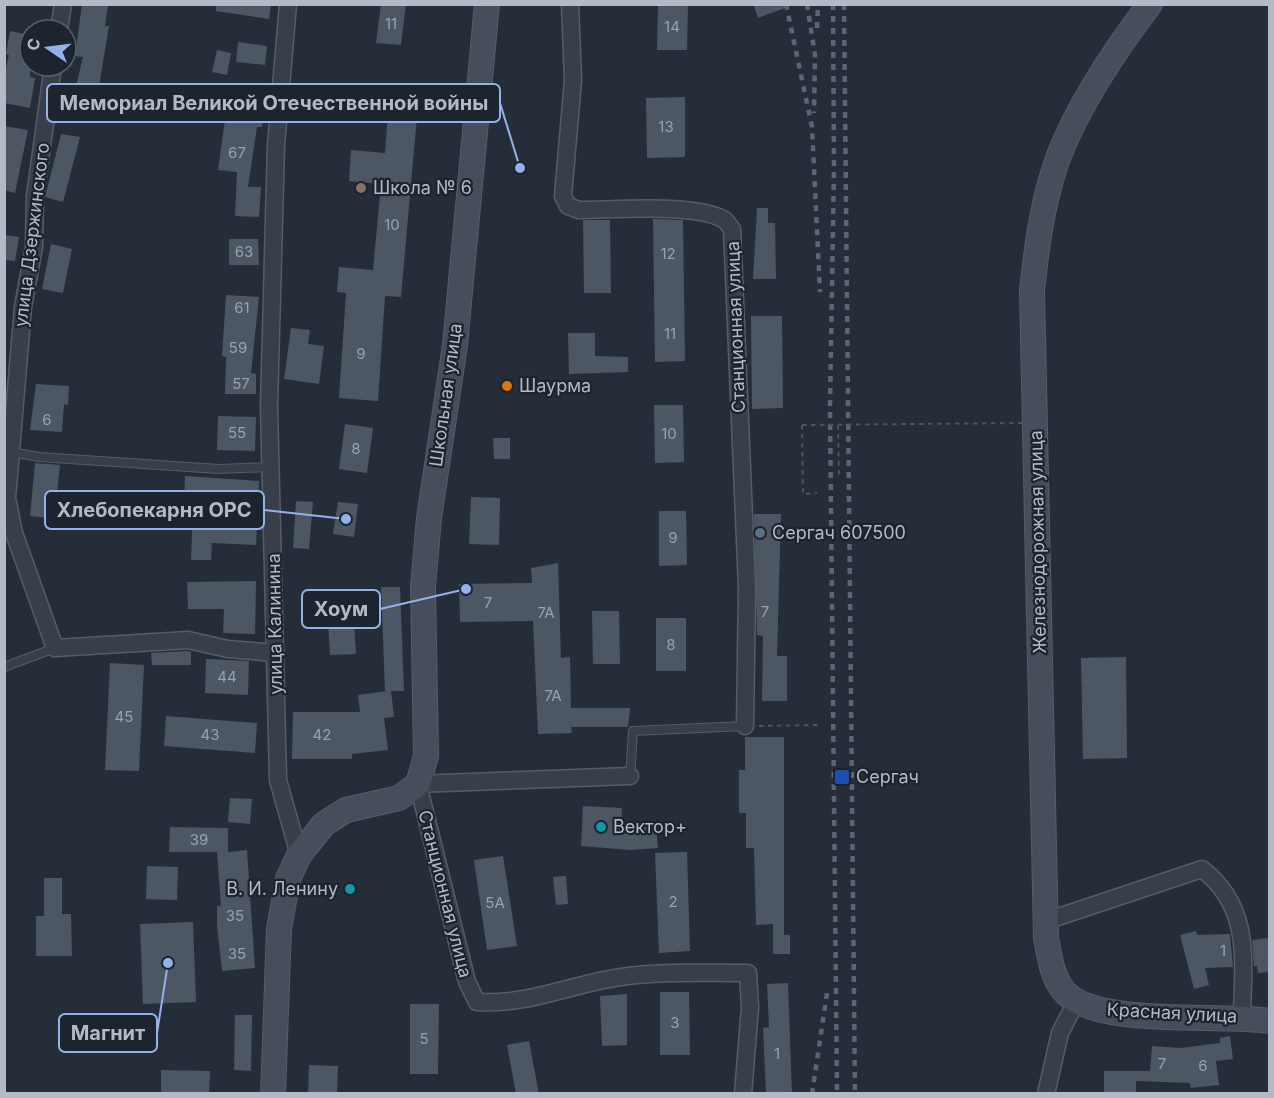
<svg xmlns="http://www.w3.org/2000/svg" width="1274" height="1098" viewBox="0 0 1274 1098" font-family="Inter,sans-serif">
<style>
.building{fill:#4d5764}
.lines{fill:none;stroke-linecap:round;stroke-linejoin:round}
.lane-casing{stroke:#565d67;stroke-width:10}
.street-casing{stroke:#565d67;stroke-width:19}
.secondary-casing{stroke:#565d67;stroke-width:26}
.path{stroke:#48585b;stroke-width:2;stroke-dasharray:4.5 4.5;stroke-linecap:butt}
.lane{stroke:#383f49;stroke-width:8}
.street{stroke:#383f49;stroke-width:16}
.secondary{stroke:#474e5b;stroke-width:24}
.rail{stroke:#5d6572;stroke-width:4.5;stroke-dasharray:6 6;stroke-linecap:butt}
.path-bridge{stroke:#48585b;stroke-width:2;stroke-dasharray:4.5 4.5;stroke-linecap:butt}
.education-dot{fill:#8d6e63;stroke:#1d242e;stroke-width:2}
.food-dot{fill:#e8710a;stroke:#1d242e;stroke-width:2}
.service-dot{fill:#5c6f8a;stroke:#1d242e;stroke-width:2}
.transit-dot{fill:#1a4fb4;stroke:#1d242e;stroke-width:2}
.culture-dot{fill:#0f9aa8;stroke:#1d242e;stroke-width:2}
.labels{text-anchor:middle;stroke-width:4.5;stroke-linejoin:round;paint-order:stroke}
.number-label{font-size:15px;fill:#9aa1ad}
.poi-label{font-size:18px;fill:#b3bac5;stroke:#1d242e;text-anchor:start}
.street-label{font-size:18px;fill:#b3bac5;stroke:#1d242e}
.leader{fill:none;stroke:#91b2ec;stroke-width:2}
.callout-dot{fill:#91b2ec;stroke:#1d242e;stroke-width:2}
.callout{fill:#1d242e;stroke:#91b2ec;stroke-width:2}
.callout-label{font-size:20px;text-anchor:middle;font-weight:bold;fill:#b3bac5}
</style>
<rect width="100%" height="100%" fill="#252d38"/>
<g class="building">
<path d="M82 4H108L105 26H109L98 92 76 86 83 57 75 56Z"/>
<path d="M216 4H271L269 19 216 11Z"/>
<path d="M381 4H406L401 45 376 43Z"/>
<path d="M658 4H688L687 50H657Z"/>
<path d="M753 4H790V6L758 18Z"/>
<path d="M10 31 30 35V77L35 78 30 108 4 103V76L9 55 6 54Z"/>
<path d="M238 42 267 46 265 65 236 62Z"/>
<path d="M217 50 231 53 227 75 212 72Z"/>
<path d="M352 90 390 95V91L419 94 401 297 385 296 378 401 339 398 346 293 337 292 339 267 373 270 381 184 349 181 351 150 385 153 388 111 350 107Z"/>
<path d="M685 97V157L647 158 646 98Z"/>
<path d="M228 98 265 103 262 127H257L248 187H261L259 217 235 216 237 172 218 170Z"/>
<path d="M4 126 28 130 15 193 4 190Z"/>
<path d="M61 134 80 137 63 202 45 197Z"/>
<path d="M757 208H768V223H775L776 279H753Z"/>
<path d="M653 219 683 220 685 361 655 362Z"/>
<path d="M583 220H610L611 293H584Z"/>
<path d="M4 235 19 237 15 261 4 260Z"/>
<path d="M229 239H258L259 265H229Z"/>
<path d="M51 244 72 249 63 293 42 289Z"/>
<path d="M226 295 259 297 251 373 256 374V394H225L226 357 222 356Z"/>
<path d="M751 316H782L783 408 752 409Z"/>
<path d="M291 328 310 330 308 344 324 346 319 384 284 379Z"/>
<path d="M568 333H595V356L628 357V372L569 374Z"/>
<path d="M36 384 69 386 68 405 64 404 62 432 30 430Z"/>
<path d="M654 405H683L684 462 655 463Z"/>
<path d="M218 416 256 417 255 451 217 450Z"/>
<path d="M345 424 373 428 367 473 339 469Z"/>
<path d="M493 438H510V459H494Z"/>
<path d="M35 463 60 465 57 495H61L58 519 30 516Z"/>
<path d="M185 476 259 481 256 545 212 543 211 560H191L193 509 184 508Z"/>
<path d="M471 497 500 498 499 545 469 544Z"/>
<path d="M296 501 313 502 309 549 293 548Z"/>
<path d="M338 502 358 504 354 537 333 534Z"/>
<path d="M659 511H686L687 565 659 566Z"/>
<path d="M754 514H781L777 656H787V701H762L763 636 757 635Z"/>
<path d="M558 563 561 658 570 657 571 708H630L628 727H571L572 733 538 734 533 621 460 622 459 584 532 583 531 568Z"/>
<path d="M256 581 255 634 223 633 224 609H188L187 582Z"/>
<path d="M381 587H400L404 691H391L394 717 384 718 388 750 352 754V759H292L293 712H360L358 695 388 691H385Z"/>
<path d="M592 611H619L620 664H593Z"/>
<rect x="656" y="618" width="30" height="53"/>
<path d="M354 621 356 654 330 655 328 622Z"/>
<path d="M187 651 191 652V665H152L151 653Z"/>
<path d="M1126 657 1127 758 1083 759 1081 658Z"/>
<path d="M206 659 249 661 248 695 205 693Z"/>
<path d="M110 663 144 665 139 771 105 770Z"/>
<path d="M166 716 257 723 255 753 164 746Z"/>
<path d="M745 737H784V935H790V954H773V924L756 925 754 848H746V813H739V770H745Z"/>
<path d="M230 798 252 799 250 824 228 822Z"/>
<path d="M583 806 622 808 621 829 656 826 658 848 630 850 581 846Z"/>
<path d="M170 827 228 828V852L247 850 255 968 222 971 217 925V906H221L217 852H169Z"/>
<path d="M687 852 690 951 659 953 655 853Z"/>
<path d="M503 856 517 946 487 950 474 860Z"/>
<path d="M147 866 178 867 177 900 146 899Z"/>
<path d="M566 876 568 904 556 905 553 877Z"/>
<path d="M44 878H62V914H71L72 956H36V916H44Z"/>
<path d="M193 922 196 1002 143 1004 140 924Z"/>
<path d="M1196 931 1197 935 1230 934 1233 967 1205 968 1209 985 1194 989 1180 935Z"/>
<path d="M1269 938V972L1258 973 1257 966H1254L1252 940Z"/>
<path d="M788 983 792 1094H766L763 1028 769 1027 767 984Z"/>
<path d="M660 992H689L690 1055H660Z"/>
<path d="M627 994V1045L602 1046 600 996Z"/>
<path d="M410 1004H439L438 1074H410Z"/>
<path d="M235 1015H252L251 1071 234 1070Z"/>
<path d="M1230 1036 1233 1059 1216 1061 1219 1085 1191 1088 1190 1083 1136 1081V1094H1104V1071H1150L1152 1046 1181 1048 1220 1043V1038Z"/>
<path d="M529 1041 539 1094H516L507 1045Z"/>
<path d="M309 1065 338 1066 337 1094H308Z"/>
<path d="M161 1070 210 1071 209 1094H161Z"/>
</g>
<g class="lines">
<defs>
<g id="lane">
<path d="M10 452 40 457 219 469 271 467"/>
<path d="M4 667 55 648"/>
<path d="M630 776 633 731 745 726"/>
</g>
<g id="street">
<path d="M288 4 276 145 269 406 278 780 299 855"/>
<path d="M570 4 573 80 563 196 568 206 579 210C614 210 694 203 723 219 727 221 729 226 732 229L747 589 745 726"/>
<path d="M59 30 63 4"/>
<path d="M53 66 35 196 34 247 23 307 7 498 14 533 55 648 188 640 228 649 276 653"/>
<path d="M630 776 418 784 467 982 477 1002C522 1005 560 989 604 980 650 970 701 973 748 973L750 1007 743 1094"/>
<path d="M1046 921 1202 869C1252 908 1243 960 1242 1017"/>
<path d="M1046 1094 1060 1033 1076 1002"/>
</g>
<g id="secondary">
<path d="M1150 4C1116 49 1081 100 1060 153 1043 197 1037 244 1032 291L1046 938C1050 957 1051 974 1063 990 1092 1028 1221 1013 1270 1021"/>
<path d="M273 1094 279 929 288 879 299 855 324 824 346 810 399 798 418 784 426 756 423 586 429 518 455 345 487 4"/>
</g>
</defs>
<use href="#lane" class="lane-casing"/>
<use href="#street" class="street-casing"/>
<use href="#secondary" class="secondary-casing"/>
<g class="path">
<path d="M802 425 803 494 817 493"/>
<path d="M838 425 839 478"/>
<path d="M759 726 819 725"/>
</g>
<use href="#lane" class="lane"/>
<use href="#street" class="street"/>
<use href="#secondary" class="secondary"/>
<g class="rail">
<path d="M786 4 812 127 820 292"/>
<path d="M807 4 815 55 814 113"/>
<path d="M833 4 834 168 830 407 837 1094"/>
<path d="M844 4 855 1094"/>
<path d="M817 28 818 4"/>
<path d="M812 1094 827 993"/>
</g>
<path class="path-bridge" d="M802 425 1024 423"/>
</g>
<circle class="education-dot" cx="361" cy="188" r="6"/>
<circle class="food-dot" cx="507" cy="386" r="6"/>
<circle class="service-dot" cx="760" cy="533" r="6"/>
<rect class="transit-dot" x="834" y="769" width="16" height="16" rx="3"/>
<g class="culture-dot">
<circle cx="601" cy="827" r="6"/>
<circle cx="350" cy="889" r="6"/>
</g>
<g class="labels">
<g class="number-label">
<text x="391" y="29">11</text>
<text x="672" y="32">14</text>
<text x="666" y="132">13</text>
<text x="237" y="158">67</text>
<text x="392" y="230">10</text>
<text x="244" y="257">63</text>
<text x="668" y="259">12</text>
<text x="242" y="313">61</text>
<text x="670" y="339">11</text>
<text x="238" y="353">59</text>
<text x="361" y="359">9</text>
<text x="241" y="389">57</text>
<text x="47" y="425">6</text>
<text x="237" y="438">55</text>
<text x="669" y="439">10</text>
<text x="356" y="454">8</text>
<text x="673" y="543">9</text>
<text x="488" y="608">7</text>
<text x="765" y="617">7</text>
<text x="546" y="618">7А</text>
<text x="671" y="650">8</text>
<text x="227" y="682">44</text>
<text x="553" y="701">7А</text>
<text x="124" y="722">45</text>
<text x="210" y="740">43</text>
<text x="322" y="740">42</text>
<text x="199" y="845">39</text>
<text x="673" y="907">2</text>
<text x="495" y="908">5А</text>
<text x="235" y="921">35</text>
<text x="1223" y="956">1</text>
<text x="237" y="959">35</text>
<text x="675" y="1028">3</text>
<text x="424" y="1044">5</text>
<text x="777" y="1059">1</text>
<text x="1162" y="1069">7</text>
<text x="1203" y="1071">6</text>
</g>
<g class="poi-label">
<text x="373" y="194">Школа № 6</text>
<text x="519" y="392">Шаурма</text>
<text x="772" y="539">Сергач 607500</text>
<text x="856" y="783">Сергач</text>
<text x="613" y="833">Вектор+</text>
<text x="338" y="895" text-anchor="end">В. И. Ленину</text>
</g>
<g class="street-label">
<text transform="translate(32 235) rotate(-83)" y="6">улица Дзержинского</text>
<text transform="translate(736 327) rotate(-92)" y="6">Станционная улица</text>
<text transform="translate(446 395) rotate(-82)" y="6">Школьная улица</text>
<text transform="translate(1038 542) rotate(-91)" y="6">Железнодорожная улица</text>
<text transform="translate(275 624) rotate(-91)" y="6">улица Калинина</text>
<text transform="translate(445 894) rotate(76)" y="6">Станционная улица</text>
<text transform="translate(1172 1013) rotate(3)" y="6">Красная улица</text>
</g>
</g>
<path class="leader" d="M520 168L500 103M346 519L264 510M466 589L380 609M168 963L157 1033"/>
<g class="callout-dot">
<circle cx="520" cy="168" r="6"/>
<circle cx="346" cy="519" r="6"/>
<circle cx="466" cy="589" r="6"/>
<circle cx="168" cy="963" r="6"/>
</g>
<g class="callout">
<rect x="47" y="84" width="453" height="38" rx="6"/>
<rect x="45" y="491" width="219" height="38" rx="6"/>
<rect x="302" y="590" width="78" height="38" rx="6"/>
<rect x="59" y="1014" width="98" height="38" rx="6"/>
</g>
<g class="callout-label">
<text x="274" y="110">Мемориал Великой Отечественной войны</text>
<text x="154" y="517">Хлебопекарня ОРС</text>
<text x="341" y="616">Хоум</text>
<text x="108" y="1040">Магнит</text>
</g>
<rect width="1274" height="1098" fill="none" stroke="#b3bac5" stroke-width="12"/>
<g transform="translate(48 48) rotate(284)"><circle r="28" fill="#1d242e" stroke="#59606a" stroke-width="1.5"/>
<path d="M0-4.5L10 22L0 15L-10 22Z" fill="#91b2ec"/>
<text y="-9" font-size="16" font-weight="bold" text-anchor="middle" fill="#b3bac5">С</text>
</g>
</svg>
